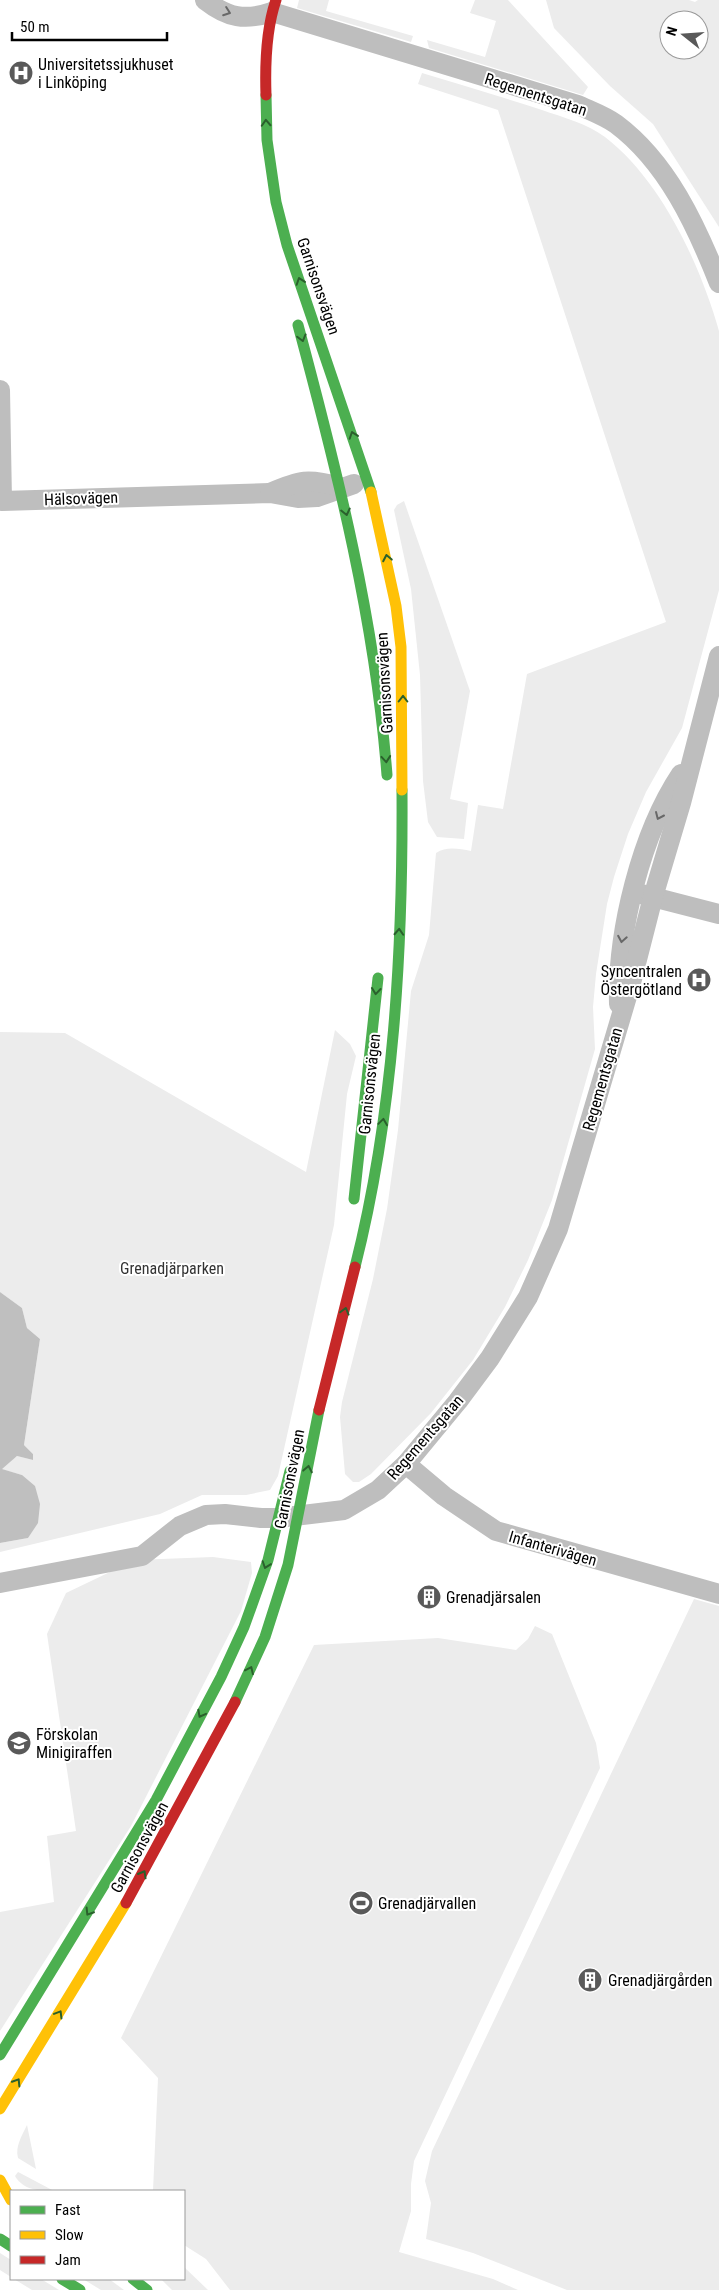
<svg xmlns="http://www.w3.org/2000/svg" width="719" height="2290" viewBox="0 0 719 2290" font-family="'Roboto Condensed',sans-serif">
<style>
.green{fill:#ececec;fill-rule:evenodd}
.water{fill:#bfbfbf}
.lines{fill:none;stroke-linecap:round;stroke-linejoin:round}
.street{stroke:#bebebe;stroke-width:20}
.fast{stroke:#4caf50;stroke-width:11}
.slow{stroke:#ffc107;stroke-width:11}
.jam{stroke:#c62828;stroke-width:11}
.oneway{stroke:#686868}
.oneway2{stroke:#2a602c}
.labels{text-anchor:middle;stroke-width:4;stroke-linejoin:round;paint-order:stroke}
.poi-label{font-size:16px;fill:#000;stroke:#fff;text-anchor:start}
.street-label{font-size:16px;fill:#000;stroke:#fff}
.park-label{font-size:16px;fill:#333;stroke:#fff}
</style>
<rect width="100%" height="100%" fill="#fff"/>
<g class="green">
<path d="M299 0H329L326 11 413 36 411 42 297 8Z"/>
<path d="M475 0H508L588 87 583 95 429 48 427 40 485 57 496 21 470 13Z"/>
<path d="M546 0H689L695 2 698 0H719V227L653 124 610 86 554 28ZM669 20H699V50H669Z"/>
<path d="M422 73C462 85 502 97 542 110 562 117 588 124 605 137 661 180 700 264 719 331V590L682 728 646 792 628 834 614 877 607 904 596 974 593 1007 595 1049 552 1200 528 1260 505 1307 473 1360 431 1413 371 1474 359 1482H353L345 1474 340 1417 342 1402 373 1279 387 1209 398 1130 411 991 429 935 436 853C447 846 459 849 471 851L478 805 503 809 527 674 666 622 498 110 418 84Z"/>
<path d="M404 501 470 691 450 799 468 803 464 839 437 837 428 822 423 781 420 675 411 589 394 510 397 505Z"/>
<path d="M335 1030 350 1044 356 1056 347 1094 334 1225 278 1476 270 1490 246 1495H202L160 1514 0 1552V1543L28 1538 22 1475 1 1469 17 1456 33 1460V1454L24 1445 40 1339 27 1328 22 1308 0 1292V1032L65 1033 306 1172Z"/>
<path d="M213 1557 251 1562 252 1573 241 1611 131 1826 0 2031V1912L54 1902 47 1836 76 1831 47 1634 66 1593 135 1560Z"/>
<path d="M694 1599 719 1606V2290H567L473 2253 426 2239 431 2203 425 2181 432 2151Z"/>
<path d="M535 1626 552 1634 596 1743 600 1768 414 2161 411 2184V2211L399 2252 493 2279 518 2290H230L206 2259 184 2245V2191H153L158 2078 121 2038 314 1645 438 1638 516 1650 528 1639Z"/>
<path d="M27 2125 36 2169 18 2158C15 2146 22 2136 27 2125Z"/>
<path d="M18 2172 20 2173 54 2191C39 2191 23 2190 15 2176Z"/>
<path d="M0 2253 11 2260V2277L0 2270Z"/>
<path d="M184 2267 208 2290H172L161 2279H184Z"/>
<path d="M14 2279H41L59 2290H32Z"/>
<path d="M83 2279H109L124 2290H101Z"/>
</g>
<path class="water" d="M0 1292 22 1308 27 1328 40 1339 24 1445 33 1454V1460L17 1456 2 1469 22 1475 35 1486 40 1504 38 1523 28 1538 0 1543Z"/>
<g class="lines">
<g class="street">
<path d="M205 0C228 18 245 21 272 12"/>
<path d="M272 12 578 105C591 111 605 116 616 124 667 162 696 225 719 283"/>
<path d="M0 390 2 501 270 493 298 498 317 497 354 484"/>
<path d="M270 493C300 480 308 478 340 487"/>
<path d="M641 894 719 914"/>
<path d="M619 1004C617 932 641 834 681 774"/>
<path d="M406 1464 444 1496 496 1531 719 1594"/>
<path d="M0 1583 142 1556 180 1526 206 1515 225 1514 261 1518H278L344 1510 378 1490 406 1464 458 1401 490 1358 528 1297 558 1229 631 983 653 897 681 803 719 656"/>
</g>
<g class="fast">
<path d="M266 95 267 140 276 202 287 245 371 492"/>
<path d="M298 325C338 474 375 621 387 775"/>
<path d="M354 1199 378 978"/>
<path d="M355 1267C394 1113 403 949 402 790"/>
<path d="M235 1702 265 1637 288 1565 319 1410"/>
<path d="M0 2055 156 1800 221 1677 244 1627 268 1560 290 1471"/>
<path d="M0 2239 11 2246"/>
<path d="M62 2279 80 2290"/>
<path d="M133 2279 147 2290"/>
</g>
<g class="slow">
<path d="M371 492 396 606 401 647 402 790"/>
<path d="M0 2109 126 1903"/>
<path d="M0 2180 11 2200"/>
</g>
<g class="jam">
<path d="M266 95C265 65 266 29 276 0"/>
<path d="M319 1410 355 1267"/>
<path d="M126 1903 235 1702"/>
</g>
</g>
<defs><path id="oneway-chevron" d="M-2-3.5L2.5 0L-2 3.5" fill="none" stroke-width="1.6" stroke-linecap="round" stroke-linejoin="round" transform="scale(1.25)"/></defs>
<g class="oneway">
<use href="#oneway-chevron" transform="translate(227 12) rotate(20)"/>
<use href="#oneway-chevron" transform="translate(659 816) rotate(114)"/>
<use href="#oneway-chevron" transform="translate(622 939) rotate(100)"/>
</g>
<g class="oneway2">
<use href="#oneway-chevron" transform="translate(266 123) rotate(-93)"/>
<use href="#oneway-chevron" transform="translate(300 281) rotate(-109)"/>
<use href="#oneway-chevron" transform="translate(302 338) rotate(75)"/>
<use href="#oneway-chevron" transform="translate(353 435) rotate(-109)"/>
<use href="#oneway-chevron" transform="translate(346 512) rotate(77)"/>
<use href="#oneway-chevron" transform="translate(387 558) rotate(-101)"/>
<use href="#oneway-chevron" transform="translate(403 699) rotate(-90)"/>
<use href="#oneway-chevron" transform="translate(386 759) rotate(85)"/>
<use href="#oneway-chevron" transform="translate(399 932) rotate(-87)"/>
<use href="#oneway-chevron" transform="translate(376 991) rotate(96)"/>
<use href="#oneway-chevron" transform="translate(383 1122) rotate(-82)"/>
<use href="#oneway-chevron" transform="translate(345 1311) rotate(-75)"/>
<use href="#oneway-chevron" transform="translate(308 1469) rotate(-79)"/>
<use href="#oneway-chevron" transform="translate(266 1565) rotate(109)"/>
<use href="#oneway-chevron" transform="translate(250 1670) rotate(-65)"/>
<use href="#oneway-chevron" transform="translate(201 1714) rotate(118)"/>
<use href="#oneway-chevron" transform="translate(143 1874) rotate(-60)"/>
<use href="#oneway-chevron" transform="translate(89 1912) rotate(122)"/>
<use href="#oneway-chevron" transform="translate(59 2014) rotate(-59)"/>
<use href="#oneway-chevron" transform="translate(17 2082) rotate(-58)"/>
</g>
<defs>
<symbol id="hospital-disc" viewBox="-11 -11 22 22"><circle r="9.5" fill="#595959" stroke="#fff"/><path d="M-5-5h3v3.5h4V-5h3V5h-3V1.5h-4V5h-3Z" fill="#fff"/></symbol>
<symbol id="building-disc" viewBox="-11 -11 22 22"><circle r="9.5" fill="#595959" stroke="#fff"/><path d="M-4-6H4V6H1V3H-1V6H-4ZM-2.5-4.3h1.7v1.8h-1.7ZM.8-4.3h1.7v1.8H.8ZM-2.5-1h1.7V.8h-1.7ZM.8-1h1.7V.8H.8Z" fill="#fff"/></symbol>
<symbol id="school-disc" viewBox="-11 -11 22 22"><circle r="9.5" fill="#595959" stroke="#fff"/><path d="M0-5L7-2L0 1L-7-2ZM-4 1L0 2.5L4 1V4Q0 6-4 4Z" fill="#fff"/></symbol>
<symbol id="stadium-disc" viewBox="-11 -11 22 22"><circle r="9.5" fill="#595959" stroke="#fff"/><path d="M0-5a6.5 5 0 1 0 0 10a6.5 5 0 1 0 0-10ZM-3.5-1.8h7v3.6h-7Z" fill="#fff"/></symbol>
</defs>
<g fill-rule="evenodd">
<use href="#hospital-disc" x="7" y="59" width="28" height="28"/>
<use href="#hospital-disc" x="685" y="966" width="28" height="28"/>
<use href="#building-disc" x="415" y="1583" width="28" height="28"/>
<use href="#school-disc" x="5" y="1729" width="28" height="28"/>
<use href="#stadium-disc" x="347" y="1889" width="28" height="28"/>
<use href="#building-disc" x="576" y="1966" width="28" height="28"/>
</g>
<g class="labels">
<g class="poi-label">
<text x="38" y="70">Universitetssjukhuset<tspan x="38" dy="18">i Linköping</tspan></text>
<text x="682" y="977" text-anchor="end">Syncentralen<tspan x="682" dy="18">Östergötland</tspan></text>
<text x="446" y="1603">Grenadjärsalen</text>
<text x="36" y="1740">Förskolan<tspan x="36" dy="18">Minigiraffen</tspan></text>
<text x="378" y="1909">Grenadjärvallen</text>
<text x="608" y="1986">Grenadjärgården</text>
</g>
<g class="street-label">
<text transform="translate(536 94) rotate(18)" y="6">Regementsgatan</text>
<text transform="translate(319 286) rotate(71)" y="6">Garnisonsvägen</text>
<text transform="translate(81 498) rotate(-2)" y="6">Hälsovägen</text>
<text transform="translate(384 683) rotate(-93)" y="6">Garnisonsvägen</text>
<text transform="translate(602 1079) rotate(-74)" y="6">Regementsgatan</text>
<text transform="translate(369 1084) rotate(-84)" y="6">Garnisonsvägen</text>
<text transform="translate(425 1437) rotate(-49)" y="6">Regementsgatan</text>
<text transform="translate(289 1479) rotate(-79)" y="6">Garnisonsvägen</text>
<text transform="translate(553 1548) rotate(16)" y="6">Infanterivägen</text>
<text transform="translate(139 1847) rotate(-61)" y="6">Garnisonsvägen</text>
</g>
<g class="park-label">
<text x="172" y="1274">Grenadjärparken</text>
</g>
</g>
<rect x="10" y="2190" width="175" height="90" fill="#ffffff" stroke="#999999"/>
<rect x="20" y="2206" width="25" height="8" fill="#4caf50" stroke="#999999"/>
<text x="55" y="2215" font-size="15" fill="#000000">Fast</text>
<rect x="20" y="2231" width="25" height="8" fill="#ffc107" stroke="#999999"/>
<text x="55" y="2240" font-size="15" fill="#000000">Slow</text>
<rect x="20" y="2256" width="25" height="8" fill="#c62828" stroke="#999999"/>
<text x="55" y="2265" font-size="15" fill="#000000">Jam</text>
<g transform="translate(684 35) rotate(287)"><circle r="24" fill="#ffffff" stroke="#999999"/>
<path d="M0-4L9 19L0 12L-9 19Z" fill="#595959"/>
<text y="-8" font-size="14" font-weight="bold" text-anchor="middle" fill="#000000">N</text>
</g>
<path d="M12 32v8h155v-8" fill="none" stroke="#000000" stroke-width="2.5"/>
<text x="20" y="32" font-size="15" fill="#000000" stroke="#ffffff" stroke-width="4" paint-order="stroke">50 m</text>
</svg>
